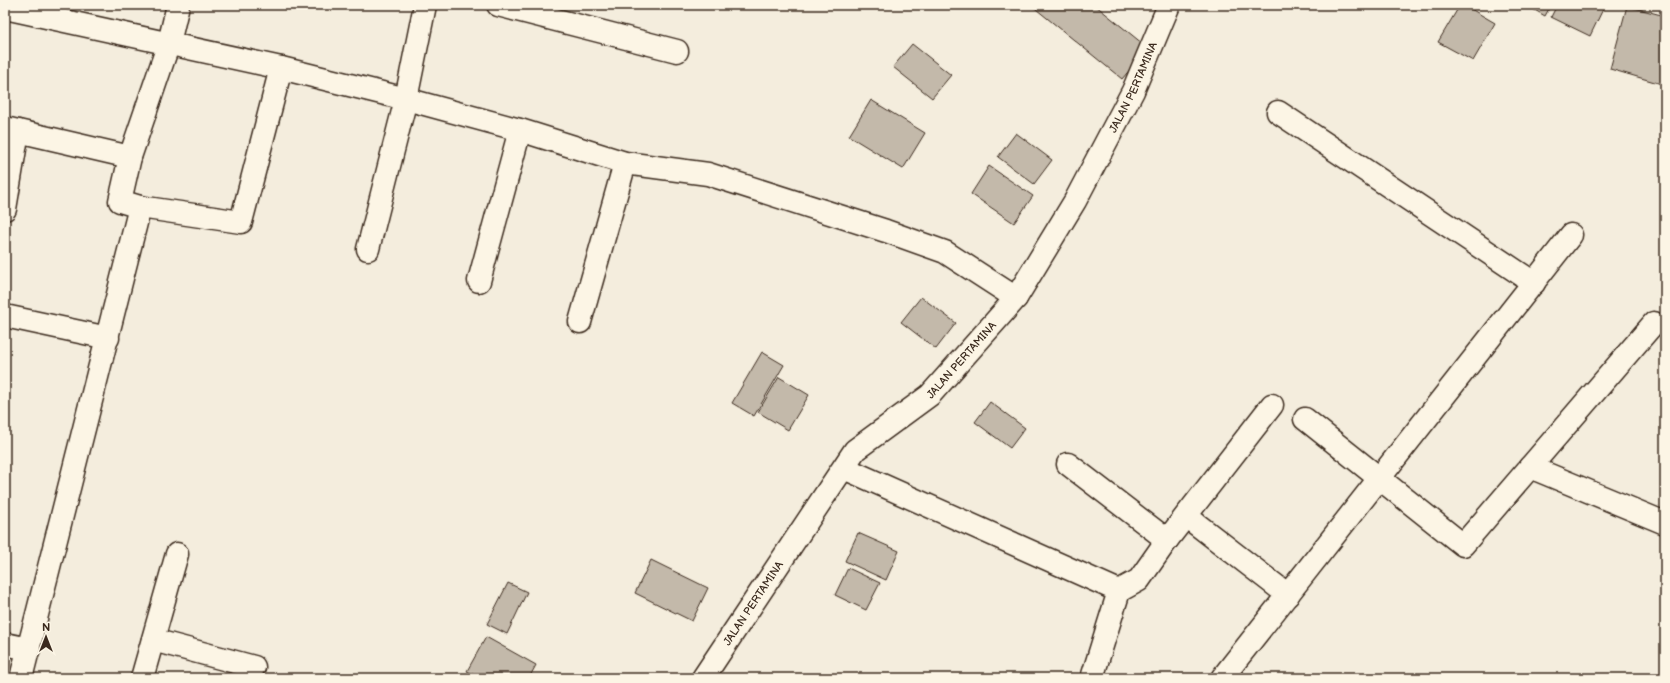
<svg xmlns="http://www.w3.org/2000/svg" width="1670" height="683" viewBox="0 0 1670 683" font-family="'Balsamiq Sans',sans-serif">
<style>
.building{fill:#c3b9aa;stroke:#3b2a1e}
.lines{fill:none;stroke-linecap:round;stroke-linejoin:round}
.minor-casing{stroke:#3b2a1e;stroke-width:25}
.minor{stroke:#fcf5e5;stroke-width:22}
.labels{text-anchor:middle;stroke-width:3;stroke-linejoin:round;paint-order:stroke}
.street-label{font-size:11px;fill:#3b2a1e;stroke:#fcf5e5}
</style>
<rect width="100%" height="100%" fill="#f4eddd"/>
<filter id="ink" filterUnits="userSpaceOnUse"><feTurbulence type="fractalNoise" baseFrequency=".025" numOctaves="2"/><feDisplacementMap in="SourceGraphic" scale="8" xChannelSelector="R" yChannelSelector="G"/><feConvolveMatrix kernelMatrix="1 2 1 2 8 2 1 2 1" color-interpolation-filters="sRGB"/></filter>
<g filter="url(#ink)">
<g class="building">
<path d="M1031 5H1095L1148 48 1122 79Z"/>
<path d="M1460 5H1464L1495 23 1473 61 1438 42Z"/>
<path d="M1526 5H1551L1545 16Z"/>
<path d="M1557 5H1605L1590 36 1551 17Z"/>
<path d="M1627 6 1665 16V85L1610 69Z"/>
<path d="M912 44 951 75 932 98 893 67Z"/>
<path d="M871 100 925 133 903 169 849 136Z"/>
<path d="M1016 133 1052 160 1034 184 998 157Z"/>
<path d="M989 166 1033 196 1014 223 971 194Z"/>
<path d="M921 297 956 323 936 349 901 322Z"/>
<path d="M762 352 784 365 754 416 732 403Z"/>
<path d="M779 377 809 395 788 430 758 412Z"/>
<path d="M990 402 1025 428 1010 448 975 422Z"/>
<path d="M858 533 899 551 886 580 845 561Z"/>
<path d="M651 560 708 588 692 621 635 593Z"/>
<path d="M848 568 880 583 866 610 835 595Z"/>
<path d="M508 583 527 592 507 634 487 624Z"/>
<path d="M486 637 536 665 529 678H480L467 671Z"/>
</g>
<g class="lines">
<defs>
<g id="minor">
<path d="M498 5 677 51"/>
<path d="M5 8 281 68"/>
<path d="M1278 112 1534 283"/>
<path d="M5 128 130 157"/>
<path d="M140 207 241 222 281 68 406 99 520 130 625 163 708 174 886 231 945 252 1016 298"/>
<path d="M5 209 18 131"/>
<path d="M368 249 406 99 425 5"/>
<path d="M479 281 520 130"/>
<path d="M5 316 108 338"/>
<path d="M580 322 625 163"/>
<path d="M1305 419 1463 545 1654 323"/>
<path d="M1068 464 1167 540"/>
<path d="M1530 467 1665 523"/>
<path d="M844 468 1119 591"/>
<path d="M1186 516 1288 595"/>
<path d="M153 640 254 667"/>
<path d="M5 644 29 649"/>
<path d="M21 678 140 207 120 201 130 157 169 43 178 5"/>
<path d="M142 678 177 554"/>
<path id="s1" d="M703 678 855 450 930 395 1016 298 1075 201 1133 91 1169 5"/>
<path d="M1092 678 1119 591 1139 580 1167 540 1272 405"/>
<path d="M1222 678 1571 235"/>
</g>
</defs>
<use href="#minor" class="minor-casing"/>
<use href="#minor" class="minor"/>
</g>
</g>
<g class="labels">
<g class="street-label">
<text dy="4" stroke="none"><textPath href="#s1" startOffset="738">JALAN PERTAMINA</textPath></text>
<text dy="4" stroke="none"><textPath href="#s1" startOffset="414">JALAN PERTAMINA</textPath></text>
<text dy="4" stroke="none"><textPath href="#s1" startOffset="90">JALAN PERTAMINA</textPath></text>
</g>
</g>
<rect width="1670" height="683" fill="none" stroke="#fcf5e5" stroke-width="20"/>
<rect x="10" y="10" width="1650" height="663" fill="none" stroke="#3b2a1e" stroke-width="1.5" filter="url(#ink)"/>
<g transform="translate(46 637)" stroke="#fcf5e5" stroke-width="3" paint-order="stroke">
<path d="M0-3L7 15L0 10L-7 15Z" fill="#3b2a1e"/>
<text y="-6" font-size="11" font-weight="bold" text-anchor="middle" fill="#3b2a1e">N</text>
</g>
</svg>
